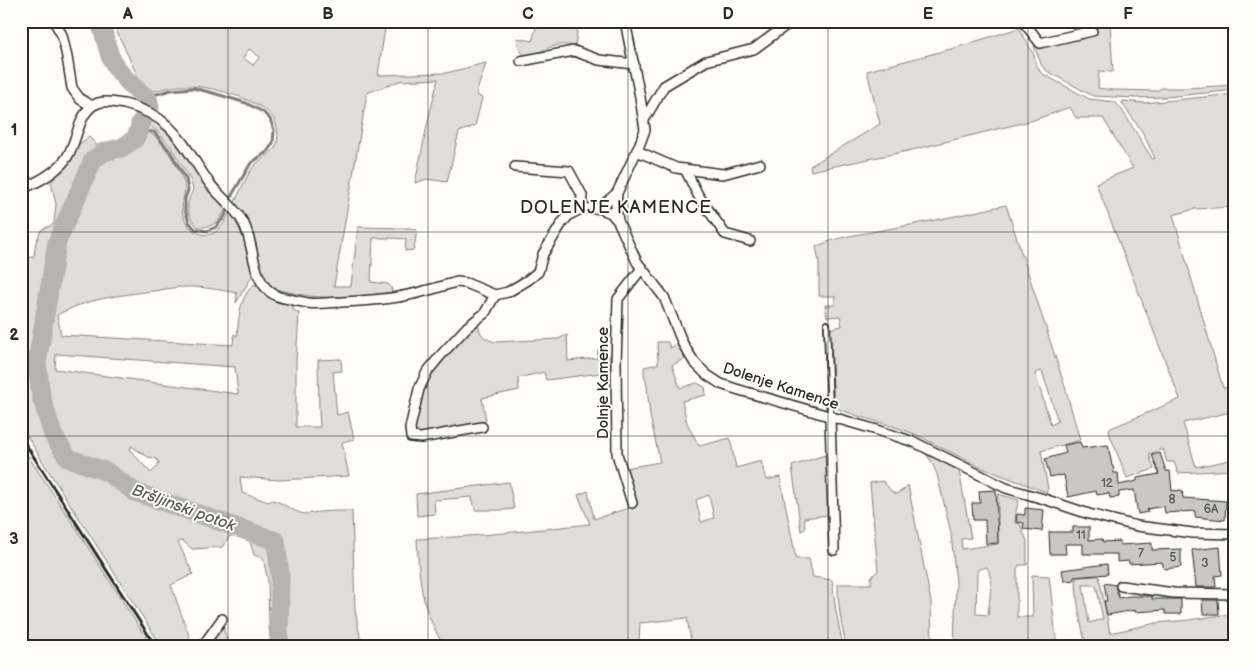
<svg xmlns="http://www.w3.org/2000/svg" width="1256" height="668" viewBox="0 0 1256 668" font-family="'Balsamiq Sans',sans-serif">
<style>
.green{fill:#dfdeda;stroke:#858482;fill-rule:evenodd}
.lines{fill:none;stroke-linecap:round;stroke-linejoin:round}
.stream{stroke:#7e7d7b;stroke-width:3}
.river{stroke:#b5b4b1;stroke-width:19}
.building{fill:#c9c8c4;stroke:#2b2b2b}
.service-casing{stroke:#2b2b2b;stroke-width:8}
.minor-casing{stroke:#2b2b2b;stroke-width:12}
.service{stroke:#fdfcf7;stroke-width:4.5}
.minor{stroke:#fdfcf7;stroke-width:9}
.rail{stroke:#2b2b2b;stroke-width:3}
.grid{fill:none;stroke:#2b2b2b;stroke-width:1;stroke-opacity:0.55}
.labels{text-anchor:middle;stroke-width:4;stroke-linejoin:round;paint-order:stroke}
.number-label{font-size:12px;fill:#525251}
.street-label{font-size:15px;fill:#2b2b2b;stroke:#fdfcf7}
.water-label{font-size:16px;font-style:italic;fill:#5b5b5a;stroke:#fdfcf7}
.quarter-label{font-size:18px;letter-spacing:1px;fill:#2b2b2b;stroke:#fdfcf7}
.neatline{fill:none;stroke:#2b2b2b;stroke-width:2}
.grid-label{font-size:16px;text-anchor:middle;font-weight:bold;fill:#2b2b2b}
</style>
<rect width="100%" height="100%" fill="#fdfcf7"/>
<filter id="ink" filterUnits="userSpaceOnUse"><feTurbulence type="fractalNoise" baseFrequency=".02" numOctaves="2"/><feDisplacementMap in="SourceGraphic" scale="10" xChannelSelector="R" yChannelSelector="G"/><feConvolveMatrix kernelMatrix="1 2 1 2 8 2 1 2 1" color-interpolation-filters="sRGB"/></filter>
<g filter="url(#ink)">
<g class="green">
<path d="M112 21H386L378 75 446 73 486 63 476 94 482 98 475 126 459 132 447 182 427 179 415 183 428 121 438 79 399 81 367 93 334 286H351L358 227 409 228 417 230 414 250 405 251 406 239 391 238H373L371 282 388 284 391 287 392 292C356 297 325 301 289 292 279 290 268 287 264 277 259 267 259 255 256 244 252 228 244 216 234 204 239 194 248 171 256 164 263 157 275 153 277 143 279 134 277 121 270 114 253 98 211 86 188 86 175 85 163 89 150 92H147L144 90ZM249 49 260 57 253 65 243 58Z"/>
<path d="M538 21H575L577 33 575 46C569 45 561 44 555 46 537 50 521 69 517 38L532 41Z"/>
<path d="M1110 24 1113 72 1099 71 1098 88 1112 90 1156 91 1162 88H1187L1235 85V90L1166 97 1137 98 1093 96 1047 71 1042 66 1034 46 1041 38 1047 39 1078 30Z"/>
<path d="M1019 28 1034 55 1036 64 1041 73 1089 99 1115 102 1122 110 1153 160 1155 158 1143 133 1122 103 1123 101 1144 103 1235 94V207L1195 209 1173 215 1223 388 1235 386V411L1183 423 1196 467 1235 459V470L1178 473 1174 462H1167L1163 449 1149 454 1154 469 1127 478 1110 435 1109 429 1180 399 1096 183 1133 168 1103 118H1076L1070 107 1034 120 912 150 811 171 810 166 880 124 867 71 951 49Z"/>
<path d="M150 115 163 124 227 207C219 221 215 228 198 227 186 215 185 205 193 190L191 181 171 147 157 131 147 124Z"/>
<path d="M149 132C165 143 175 162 183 179 189 193 177 204 185 220 188 226 193 231 199 233 215 240 224 224 230 212 244 234 248 251 252 276L236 303 237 293C219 290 201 286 183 287 173 287 163 290 153 291 120 295 86 299 57 315L61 335 233 345 234 334 237 336C239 318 239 296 255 284 266 295 276 299 291 302L293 310 299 313 296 361V427H320L319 412 318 360 341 359 342 371 333 372 337 415 348 412 354 439 342 442 349 476 279 480 240 477 242 493 269 502 272 500C283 502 292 512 305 514 310 514 315 512 320 512 331 511 341 511 352 511L355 610 362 647H271L269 625 268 581 263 558 254 555 248 535 230 536 222 547 192 549 183 541 178 542 193 574 171 585 193 647H162L46 467 21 426 22 260 34 256 36 242 41 230 54 224 56 204 51 182 62 168 72 158 78 145 89 137 96 144 97 153C100 155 104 157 108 158 116 160 135 150 140 144 144 139 142 135 149 132ZM56 354 235 367 238 394 55 369ZM131 446 148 457 155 458 159 462 157 467 151 473 130 450Z"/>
<path d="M1006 205 1065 387 1080 440 1041 451 1048 489 1046 492 982 468 915 434 892 426 855 415 833 407V387L829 329 842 326 840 316 827 317 825 305H835V296H819V262L816 247C833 237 868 233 888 229 927 222 966 214 1006 205ZM1042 371 1058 421 1051 425 1035 373Z"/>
<path d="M478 323C480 336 483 338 495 342L558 339 567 335 568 361 597 358 598 349 610 356 609 372 546 380 544 372 518 378 519 390 482 398 486 420 481 424 419 435 412 430 417 405 430 372 468 330Z"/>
<path d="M657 342H668L670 348 678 344 685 359 672 365 680 388 697 383 705 387 706 395 682 401 687 423 699 446 730 438 736 468 761 461 766 480 780 477 796 559H809L813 577 832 580 836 611 843 647H692L687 618 640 623 639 642 623 647H444C436 632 428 617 424 600 419 580 418 559 417 539 475 537 532 530 590 524L578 495 588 491 594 519 635 506 626 468 660 462 650 416 647 386 644 374V367L658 364ZM709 495 714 518 701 522 696 500Z"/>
<path d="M21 445 75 527 152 647H24L28 636 21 635V533L24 536 30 531 21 521Z"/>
<path d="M924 451 959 470 971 538 961 539 962 549 998 544V494L1019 500 1016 511 1015 523 1020 524 1027 541V565H1019L1017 569V617H1033L1032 575 1049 576 1057 647H954L956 583 951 533 937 474 931 461ZM987 567C994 577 989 603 988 615L976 614 977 572 979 569Z"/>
<path d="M825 455 827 480 828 515 804 518 805 529 801 531 792 466Z"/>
<path d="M883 481 892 492 896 494 903 490 908 485 931 602 932 647H847C841 626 838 606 838 584H871V577L878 571 870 483Z"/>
<path d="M509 482 514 509 504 510H475L472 497 434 500 435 514 417 516 416 494Z"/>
<path d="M1099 576 1110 633 1156 623 1189 620 1235 613V647H1086C1081 624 1076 600 1076 577ZM1083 585H1096L1103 619 1089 623Z"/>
<path d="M224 623V630L229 647H206Z"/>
</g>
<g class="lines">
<path class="stream" d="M139 130 154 132 170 151 186 179 188 190 185 199V210L189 222 195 229 207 231 216 227 225 216 232 195 251 163 267 152 273 143 274 130 270 119 263 112 246 103 213 93 193 88 171 90 146 97"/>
<path class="river" d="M100 21 110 56 117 69 131 85 146 97 149 102 150 108 140 123 139 130 135 139 121 148 104 152 93 160 57 242 37 363 41 396 53 435 68 458 107 472 135 492 276 541 280 576 279 643 280 647"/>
</g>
<g class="building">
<path d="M1080 442 1082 448 1108 445 1112 466H1113L1114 473H1118L1119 485 1137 481V478L1159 474 1152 455 1160 453 1166 471H1170L1172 491 1182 490 1183 498 1226 501 1225 520 1195 517V511L1165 513 1164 506 1147 509 1148 512 1138 514 1134 490 1119 492V497L1110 498 1109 493 1097 495 1096 491 1068 497 1064 475 1058 476V475L1050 477 1045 459 1066 453 1064 445Z"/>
<path d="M996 490 998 543 986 544 985 520H973L972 503H980L979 491Z"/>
<path d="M1025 508 1044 510 1042 531 1023 529 1024 523 1016 522 1017 514 1025 515Z"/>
<path d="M1073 527H1089V540L1102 539 1103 542 1120 541V545L1152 543V550L1181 549V567L1164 569 1162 562 1129 564V561L1117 562V554H1083V544H1065L1066 554H1050L1049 532H1073Z"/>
<path d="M1220 547 1222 575 1215 576 1216 587H1196L1192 550Z"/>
<path d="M1107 564 1108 574 1074 577V580L1064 581 1062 570Z"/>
<path d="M1104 583 1115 585 1119 598 1130 596H1152V599H1181V614H1165V610L1135 612V610L1107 615 1104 601H1107Z"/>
<path d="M1202 600H1218L1219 614H1203Z"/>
</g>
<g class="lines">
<defs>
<path id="service" d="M827 324 830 416"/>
<g id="minor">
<path d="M54 21 62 35 67 57 72 88 80 99 92 106"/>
<path d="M1023 21 1040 43 1092 31"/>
<path d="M521 61 574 51 599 60 634 64"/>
<path d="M644 120 664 86 706 61 754 49 792 21"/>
<path d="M637 151 676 168 723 174 760 164"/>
<path d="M515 167 569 171 582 195 581 209"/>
<path d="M685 169 698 195 725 234 750 241"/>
<path d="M21 189C36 183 55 173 65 160 78 144 77 110 98 103 107 100 116 103 124 104 175 116 183 146 210 184 221 198 236 208 244 224 255 246 251 283 275 295 280 298 287 298 293 300 298 301 303 302 308 303 318 305 331 302 342 302 361 301 380 300 398 297 418 294 438 287 457 282L466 283 495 295 508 292 528 280 538 272 543 254 562 223 569 215 581 209 599 208 611 213 618 221 637 262 664 297 683 344 694 362 707 375 721 384 736 389 877 430 914 442 1006 488 1044 499 1089 514 1137 526 1193 533 1235 534"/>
<path d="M599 208 617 193"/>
<path d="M618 220 616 207 617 193 639 146 645 130 640 97 625 21"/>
<path d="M830 416 834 550"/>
<path d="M482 427 421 438 411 437 410 428 419 389 427 372 441 355 467 327 485 313 495 295"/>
<path d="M632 503 617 454 616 363 618 299 642 268"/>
<path d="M1121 586 1174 593 1235 594"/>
<path d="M202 647 222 619"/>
</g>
</defs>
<use href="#service" class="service-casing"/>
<use href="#minor" class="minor-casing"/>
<use href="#service" class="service"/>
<use href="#minor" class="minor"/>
<path class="rail" d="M21 437 156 647"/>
</g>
</g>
<path class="grid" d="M228 21V647M428 21V647M628 21V647M828 21V647M1028 21V647M21 232H1235M21 436H1235"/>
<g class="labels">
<g class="number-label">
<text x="1107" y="487">12</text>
<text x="1172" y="503">8</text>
<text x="1211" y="513">6A</text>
<text x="1081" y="539">11</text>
<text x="1141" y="557">7</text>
<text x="1173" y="561">5</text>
<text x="1205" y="567">3</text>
</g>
<g class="street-label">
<text transform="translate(603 383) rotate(-90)" y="5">Dolnje Kamence</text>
<text transform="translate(781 386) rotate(18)" y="5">Dolenje Kamence</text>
</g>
<g class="water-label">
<text transform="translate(184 507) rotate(20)" y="6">Bršljinski potok</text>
</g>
<g class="quarter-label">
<text x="616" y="213">DOLENJE KAMENCE</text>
</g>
</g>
<rect width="1256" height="668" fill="none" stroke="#fdfcf7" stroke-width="55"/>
<rect x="28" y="28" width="1200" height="612" class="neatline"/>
<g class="grid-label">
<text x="128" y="19">A</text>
<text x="328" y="19">B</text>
<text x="528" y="19">C</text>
<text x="728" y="19">D</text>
<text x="928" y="19">E</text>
<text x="1128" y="19">F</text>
<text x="14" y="135">1</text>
<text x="14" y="340">2</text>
<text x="14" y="544">3</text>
</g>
</svg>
